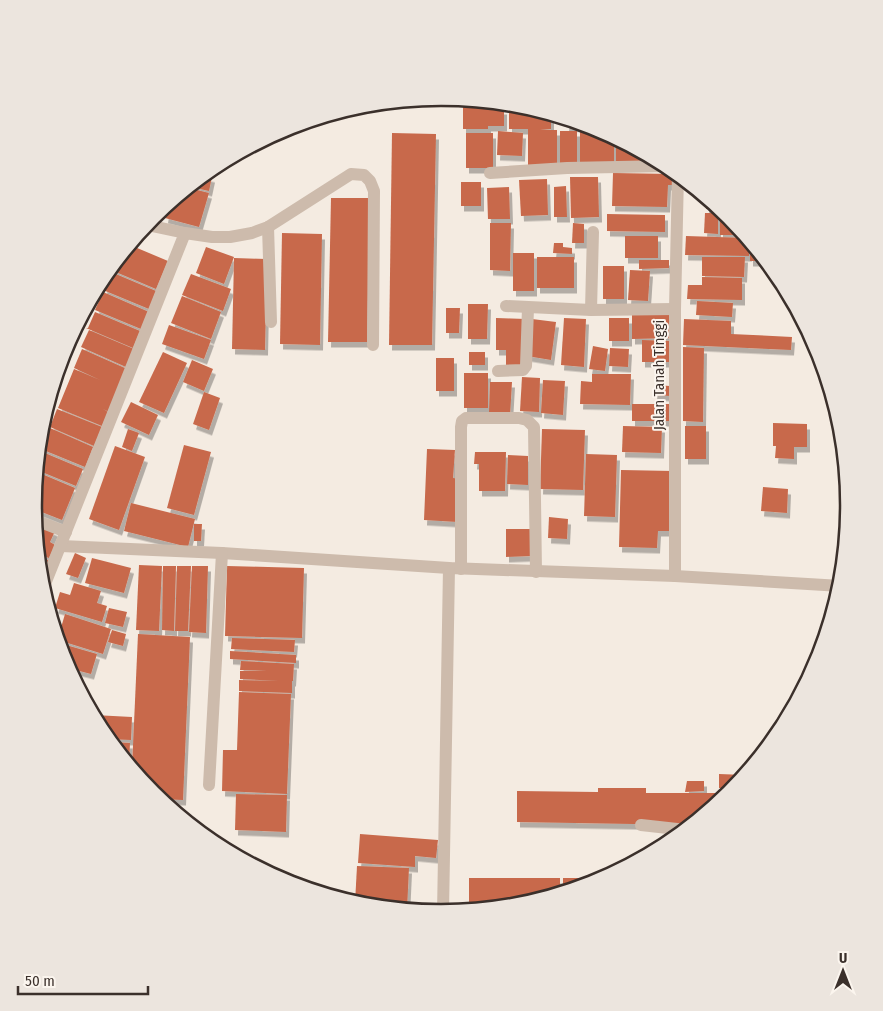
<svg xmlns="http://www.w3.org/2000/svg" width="883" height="1011" viewBox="0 0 883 1011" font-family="'Fira Sans Condensed',sans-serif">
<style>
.building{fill:#c8694b;filter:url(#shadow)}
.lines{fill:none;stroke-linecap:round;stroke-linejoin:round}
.minor{stroke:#cdbbac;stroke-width:12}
.labels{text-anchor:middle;stroke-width:4;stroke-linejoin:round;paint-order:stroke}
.street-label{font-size:15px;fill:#3b302b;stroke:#fbf5ee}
.rim{fill:none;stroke:#3b302b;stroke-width:2.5}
</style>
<defs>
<filter id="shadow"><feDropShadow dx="3" dy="5.5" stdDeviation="0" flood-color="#0004"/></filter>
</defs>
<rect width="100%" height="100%" fill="#f4ebe1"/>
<g class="building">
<path d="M463 100 499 103V109H504V126H488V129H463Z"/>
<path d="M509 106H522L551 115V129L540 130H557V168H528V129H509Z"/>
<path d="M567 119 588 126V127L566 126Z"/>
<path d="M580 129H598L614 137V166H580Z"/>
<path d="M498 131 523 133 522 156 497 155Z"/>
<rect x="560" y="131" width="17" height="34"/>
<path d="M392 133 436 134 432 345H389Z"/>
<rect x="466" y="133" width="27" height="35"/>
<path d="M616 139 648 156V165H616Z"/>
<path d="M613 173 673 174V185H668L667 207 612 206Z"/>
<path d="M204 175 212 177 209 191 191 187Z"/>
<path d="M570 177H598L599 217 571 218Z"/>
<path d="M547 179 548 215 521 216 519 180Z"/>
<rect x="461" y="182" width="20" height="24"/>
<path d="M566 186 567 217H554V187Z"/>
<path d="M509 187 510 219H488L487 188Z"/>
<path d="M189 188 209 193 199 227 165 218 167 205Z"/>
<path d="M331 198H370L367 342H328Z"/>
<path d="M707 198 712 203 720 209H706Z"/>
<path d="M720 212H724L730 217 742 232V235H720Z"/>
<path d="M705 213H718V234L704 233Z"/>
<path d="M607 214 665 215V232L607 231Z"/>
<path d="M490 223H511L510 271 490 270Z"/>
<path d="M573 223 584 224V243H572Z"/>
<path d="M282 233 322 234 320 345 280 344Z"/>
<rect x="625" y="236" width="33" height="22"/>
<path d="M686 236 747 238 749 241V256L685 255Z"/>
<path d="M750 242 762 256 766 261H750Z"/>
<path d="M554 243H563V247L572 248V254L553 253Z"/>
<path d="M130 245 168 261 156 289 111 270Z"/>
<path d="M206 247 234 257 224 284 196 273Z"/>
<rect x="513" y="253" width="21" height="38"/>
<rect x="537" y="257" width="37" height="31"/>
<path d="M702 257H745L744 277 702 276Z"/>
<path d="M234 258 267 259 265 350 232 349Z"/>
<path d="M639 260H669V268L639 269Z"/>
<rect x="603" y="266" width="21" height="33"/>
<path d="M630 270 650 271 648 301 628 300Z"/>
<path d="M111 272 156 291 149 309 103 290Z"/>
<path d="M191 274 231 289 223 311 182 295Z"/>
<path d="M702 277 742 278V300L687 299 688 285H702Z"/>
<path d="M103 292 149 312 141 329 95 310Z"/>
<path d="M182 296 221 312 211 339 171 323Z"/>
<path d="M697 301 733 303 732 317 696 315Z"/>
<path d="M468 304H488L487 339H468Z"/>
<path d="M446 308H460L459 333H446Z"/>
<path d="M95 312 140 331 133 348 86 328H88Z"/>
<path d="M672 314V338L632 339V315Z"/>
<path d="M496 318 526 319 523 367H506V350H496Z"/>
<path d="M564 318 586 319 584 367 561 365Z"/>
<rect x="609" y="318" width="20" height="23"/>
<path d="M532 319 556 322 551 360 527 356Z"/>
<path d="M684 319 731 321V334L792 337 791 350 683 345Z"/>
<path d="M169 325 211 340 204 359 162 344Z"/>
<path d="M89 330 134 349 126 367 81 347Z"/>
<path d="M72 336H73L60 370H59L65 349Z"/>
<path d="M642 340 670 341V362H642Z"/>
<path d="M593 346 608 349 605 371 589 369Z"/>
<path d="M683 347 704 348 703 422 683 421Z"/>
<path d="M610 348 629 349 628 367 609 366Z"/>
<path d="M82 349 127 369 109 412 103 409 108 412 102 426 58 408 74 369 100 380 74 368Z"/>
<path d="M163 352 187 363 164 413 139 402Z"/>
<rect x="469" y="352" width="16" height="13"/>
<rect x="436" y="358" width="18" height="33"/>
<path d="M192 360 213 369 204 391 183 382Z"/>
<rect x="464" y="373" width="24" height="35"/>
<path d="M592 374H631L630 405 580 404 581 381 592 382Z"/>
<path d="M522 377 540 378 539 412 520 411Z"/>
<path d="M543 380 565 381 563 415 541 413Z"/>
<path d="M490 382H512L510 416 497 412H489Z"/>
<path d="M655 385 670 386V396L654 395Z"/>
<path d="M204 392 220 398 209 430 193 424Z"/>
<path d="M131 402 158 415 149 435 121 422Z"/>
<rect x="632" y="404" width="40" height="17"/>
<path d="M57 409 102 427 94 446 50 427Z"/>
<path d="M773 423 807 424V447H794V459L775 458 776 446H773Z"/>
<path d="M623 426 662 427 661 453 622 452Z"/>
<rect x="685" y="426" width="21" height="33"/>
<path d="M50 428 93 447 85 467 41 449Z"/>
<path d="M128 429 139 433 132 451 122 447Z"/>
<path d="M542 429 585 430 583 490 540 489Z"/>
<path d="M184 445 211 452 194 515 167 508Z"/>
<path d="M115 446 145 457 119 530 89 519Z"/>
<path d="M427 449 455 450 453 478 460 479 458 522 424 520Z"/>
<path d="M40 451 83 469 76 486 37 470Z"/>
<path d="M475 452H506L505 491H479V464H474Z"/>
<path d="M586 454 617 455 615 517 584 516Z"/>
<path d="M508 455 528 456V485L507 484Z"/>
<path d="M621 470 673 471 672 531H658L657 548 619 547Z"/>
<path d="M37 472 75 488 62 520 34 509Z"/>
<path d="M763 487 788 489 787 513 761 511Z"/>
<path d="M131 503 195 519 188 547 124 531Z"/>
<path d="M549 517 568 519 567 539 548 538Z"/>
<path d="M35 522 55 531 50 542 55 545 49 558 38 554Z"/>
<path d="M194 524H202L201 541H194Z"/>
<path d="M506 529H530L531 556 506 557Z"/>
<path d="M75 553 86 558 78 578 66 574Z"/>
<path d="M39 556 50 561 46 570 40 567Z"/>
<path d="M92 558 131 568 124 593 85 583Z"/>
<path d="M139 565 162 566 159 631 136 630Z"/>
<path d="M163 566H176L174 631 162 630Z"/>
<path d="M177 566H191L188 631H175Z"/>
<path d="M192 566H208L206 633 189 632Z"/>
<path d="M227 566 304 568 302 638 225 636Z"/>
<path d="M74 583 101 591 97 603 107 606 102 622 55 608 60 592 70 595Z"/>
<path d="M109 608 127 612 123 627 105 623Z"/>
<path d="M65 614 111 629 103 654 58 640V638Z"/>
<path d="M112 630 126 634 123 646 108 642Z"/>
<path d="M138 634 190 637 183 800 159 799 153 794 132 768Z"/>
<path d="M232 638 295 640 294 652 231 649Z"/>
<path d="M59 643 97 654 91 674 68 668 65 661Z"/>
<path d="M230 651 296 655V663L230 659Z"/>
<path d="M241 661 294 664 293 681H292V693L239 691V680L279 681 240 679V671H267L240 670Z"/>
<path d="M239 692 291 694 287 794 222 791 223 750H237Z"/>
<path d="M94 715 132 717 131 740 108 739 102 732Z"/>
<path d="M111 742 130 743 129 764 123 758Z"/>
<path d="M719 774 745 775 734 788H719Z"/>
<path d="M687 781H704V791L685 792Z"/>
<path d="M598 788H646V793H731L708 812 705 811V814L692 825 517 822V791L598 792Z"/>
<path d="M236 794 287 795 286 832 235 830Z"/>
<path d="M360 834 438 840 436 858 415 856V867L358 863Z"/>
<path d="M246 861H260V868L253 865Z"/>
<path d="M357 866 409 868 407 910 362 905 355 903Z"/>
<path d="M469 878H560V894L521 905 502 907H469Z"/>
<path d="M563 878H604L597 882 563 893Z"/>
</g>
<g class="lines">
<g class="minor">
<path d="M490 173 567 168 668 166"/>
<path d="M268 227 271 322"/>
<path d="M185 233 212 237H230L252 233 268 227 351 174 364 175 370 181 374 191 373 345"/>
<path d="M506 306 591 310 675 309"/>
<path d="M591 310 593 232"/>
<path d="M498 371 523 370 526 366 528 308"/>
<path d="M35 520 66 532"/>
<path d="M61 546 222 553 449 568 675 576 841 586"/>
<path d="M461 569V427L462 421 466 418H519L527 420 534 427 536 572"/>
<path d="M675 576V309L678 174"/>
<path d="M43 589 185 233 147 225"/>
<path d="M209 785 222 553"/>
<path d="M641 825 686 830"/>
<path d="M443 913 449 568"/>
</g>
</g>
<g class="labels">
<g class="street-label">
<text transform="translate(659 375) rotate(-90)" y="5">Jalan Tanah Tinggi</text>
</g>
</g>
<path d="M0 0H883V1011H0ZM42 505a399 399 0 1 1 798 0a399 399 0 1 1-798 0Z" fill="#ece5de" fill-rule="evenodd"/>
<path class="rim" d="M42 505a399 399 0 1 1 798 0a399 399 0 1 1-798 0Z"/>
<g transform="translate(843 971)" stroke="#fbf5ee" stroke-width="4" paint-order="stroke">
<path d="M0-4L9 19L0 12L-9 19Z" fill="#3b302b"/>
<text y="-8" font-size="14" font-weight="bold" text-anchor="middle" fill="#3b302b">U</text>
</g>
<path d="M18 986v8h130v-8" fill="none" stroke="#3b302b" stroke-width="2.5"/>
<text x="25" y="986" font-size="15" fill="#3b302b" stroke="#fbf5ee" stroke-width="4" paint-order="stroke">50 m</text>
</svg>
